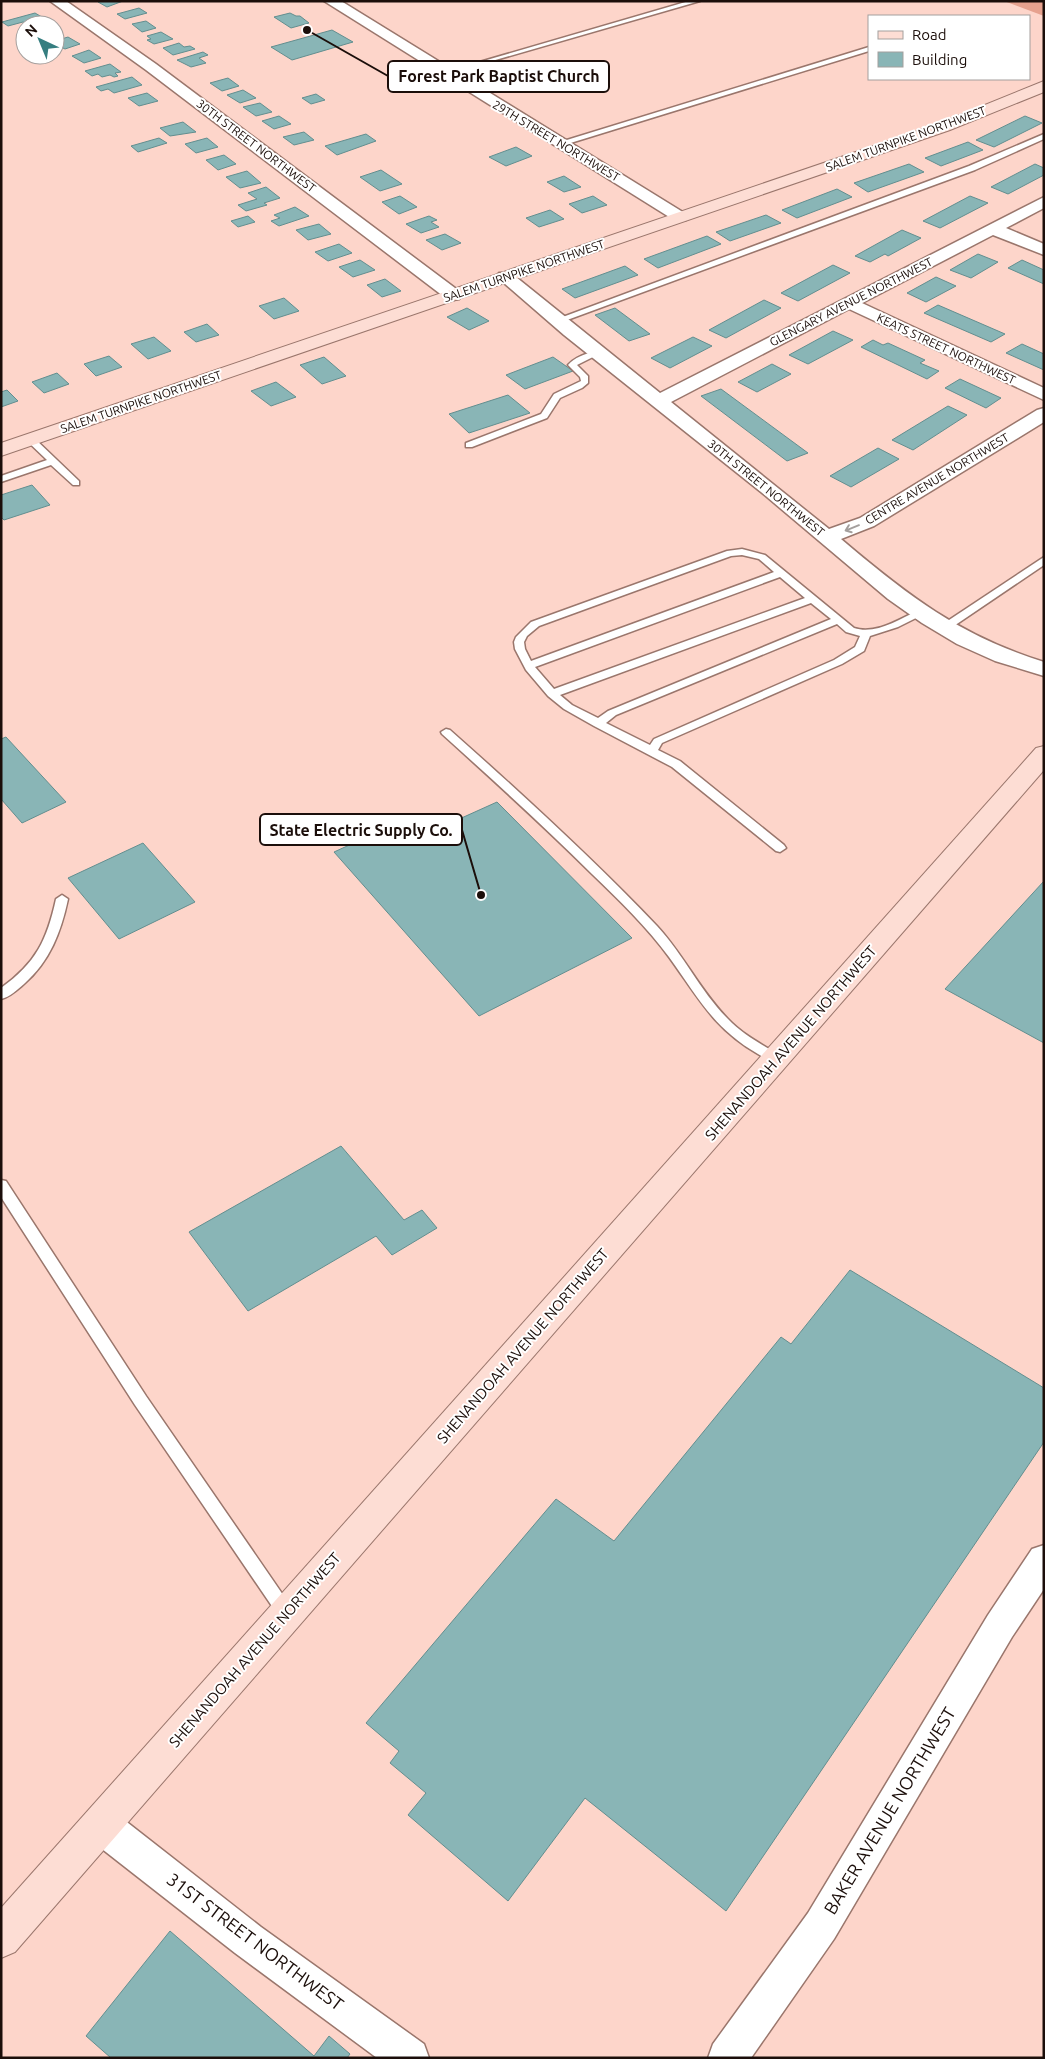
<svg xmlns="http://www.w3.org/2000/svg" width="1045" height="2059" viewBox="0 0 1045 2059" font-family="Ubuntu,sans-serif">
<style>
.green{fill:#e6a18e}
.building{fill:#89b5b6;stroke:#628e8f}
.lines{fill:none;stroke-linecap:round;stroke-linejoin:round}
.lane-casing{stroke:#9a766c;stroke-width:3}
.street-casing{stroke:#9a766c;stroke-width:3}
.secondary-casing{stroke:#9a766c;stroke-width:2}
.lane{fill:#fff;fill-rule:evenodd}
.street{fill:#fff;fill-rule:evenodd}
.secondary{fill:#fdddd4;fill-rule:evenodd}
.oneway{stroke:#a49f9d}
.labels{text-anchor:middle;stroke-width:4;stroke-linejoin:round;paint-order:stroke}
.far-street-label{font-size:12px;fill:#1b0e0a;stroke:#fff}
.street-label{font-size:15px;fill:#1b0e0a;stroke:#fff}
.near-street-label{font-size:18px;fill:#1b0e0a;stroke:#fff}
.leader{fill:none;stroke:#1b0e0a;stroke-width:2}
.callout-dot{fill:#1b0e0a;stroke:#fff;stroke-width:2}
.callout{fill:#fff;stroke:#1b0e0a;stroke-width:2}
.callout-label{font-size:16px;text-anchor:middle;font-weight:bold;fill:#1b0e0a}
</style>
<rect width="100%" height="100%" fill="#fdd5ca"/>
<path class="green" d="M1004 1H1044V16Z"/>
<g class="building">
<path d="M123 1 107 7 98 2 99 1Z"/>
<path d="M139 8 147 13 125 19 117 14Z"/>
<path d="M35 13 47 20 30 25 23 22 8 26 2 22Z"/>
<path d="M290 13 296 16H300L309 23 291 28 274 17Z"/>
<path d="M146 21 156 28 142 32 132 24Z"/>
<path d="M332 30 353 42 292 60 271 47Z"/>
<path d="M161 32 173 39 154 44 147 40 151 39 147 36Z"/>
<path d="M68 37 80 44 65 49 55 44V41Z"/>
<path d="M179 43 184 47 190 46 195 49 173 55 163 48Z"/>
<path d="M89 50 101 58 84 63 72 56Z"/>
<path d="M203 52 208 55 199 58 206 63 191 67 177 60Z"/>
<path d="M110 64 121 72 115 73 118 76 114 77 110 75 102 77 98 74 92 76 85 71Z"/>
<path d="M132 77 142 85 114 93 108 89 101 91 96 87Z"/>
<path d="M228 78 239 86 222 91 210 83Z"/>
<path d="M243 90 256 98 240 103 227 95Z"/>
<path d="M147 93 158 101 139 106 128 98Z"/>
<path d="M316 94 325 100 311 104 302 98Z"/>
<path d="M260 103 272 112 256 116 243 107Z"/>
<path d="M279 116 291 124 274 129 262 121Z"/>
<path d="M1025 116 1042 123 994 147 976 140Z"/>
<path d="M183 122 196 132 170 136 160 128Z"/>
<path d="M304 132 314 140 294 145 283 137Z"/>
<path d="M366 134 376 141 337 155 325 146Z"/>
<path d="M159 138 167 143 138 152 131 146Z"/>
<path d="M207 138 218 147 196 153 185 144Z"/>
<path d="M968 142 983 150 941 166 925 158Z"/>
<path d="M516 147 532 156 506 166 489 157Z"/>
<path d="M224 155 236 164 218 170 206 160Z"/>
<path d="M909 164 924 172 868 192 854 183Z"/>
<path d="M1035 164 1044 168V175L1008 194 991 187Z"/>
<path d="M381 170 402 184 380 191 360 177Z"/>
<path d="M247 171 261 183 240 188 226 177Z"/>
<path d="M564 176 581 187 564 192 547 182Z"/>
<path d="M266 187 280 198 264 203 267 205 246 211 238 205 257 199 248 193Z"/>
<path d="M837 189 852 197 797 218 782 210Z"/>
<path d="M400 196 417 207 399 214 382 202Z"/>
<path d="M593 196 607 205 582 213 569 204Z"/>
<path d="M970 196 988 203 940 228 923 221Z"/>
<path d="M295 207 309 216 279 226 271 221 280 218 274 215Z"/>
<path d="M550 210 564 219 539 227 526 218Z"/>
<path d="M766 215 781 223 730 241 716 232Z"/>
<path d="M248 216 255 222 238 227 231 221Z"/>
<path d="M429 216 437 220 431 222 439 227 421 233 406 224Z"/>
<path d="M319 224 331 234 308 240 296 230Z"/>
<path d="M902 230 921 238 888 256 885 254 870 262 855 256Z"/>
<path d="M445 234 461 243 442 250 426 240Z"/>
<path d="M707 236 721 244 658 268 644 259Z"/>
<path d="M339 244 352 253 328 261 315 252Z"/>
<path d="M978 254 998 262 971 278 950 270Z"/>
<path d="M360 260 375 270 353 277 339 267Z"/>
<path d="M1022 260 1044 270V284L1008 268Z"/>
<path d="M833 265 850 273 798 301 781 293Z"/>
<path d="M625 266 638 275 575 298 562 289Z"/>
<path d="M936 277 956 286 926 302 907 293Z"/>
<path d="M385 279 401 291 382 297 367 285Z"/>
<path d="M284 298 299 311 274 319 259 306Z"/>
<path d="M764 300 781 308 726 338 709 330Z"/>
<path d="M938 305 1005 334 991 342 924 313Z"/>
<path d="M467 308 489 321 469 330 447 317Z"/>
<path d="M615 308 650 334 629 341 595 315Z"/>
<path d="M207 324 219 335 196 342 184 332Z"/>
<path d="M833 331 853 340 808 364 789 355Z"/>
<path d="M154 337 171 351 148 359 131 344Z"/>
<path d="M693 337 712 346 670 368 651 358Z"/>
<path d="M873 340 883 345 888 343 925 360 920 363 939 371 927 379 861 347Z"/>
<path d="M1022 344 1044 354V370L1006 353Z"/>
<path d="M109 356 122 367 96 376 84 364Z"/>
<path d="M324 357 346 376 322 384 300 365Z"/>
<path d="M553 357 573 371 525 389 506 375Z"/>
<path d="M772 364 791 374 757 392 738 382Z"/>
<path d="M57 373 69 384 44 393 32 382Z"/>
<path d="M960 379 1001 398 986 408 945 388Z"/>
<path d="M276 382 296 397 271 406 251 391Z"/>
<path d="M721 389 808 453 787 461 701 396Z"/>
<path d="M7 390 18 401 1 407V392Z"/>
<path d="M508 395 530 413 469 433 449 414Z"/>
<path d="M948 406 967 415 913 450 892 440Z"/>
<path d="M878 448 899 459 851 487 830 476Z"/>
<path d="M32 485 50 505 4 520 1 517V495Z"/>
<path d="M6 737 66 802 22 823 1 799V739Z"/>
<path d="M497 802 632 938 479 1016 334 852 411 817 426 834Z"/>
<path d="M143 843 195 902 119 939 68 878Z"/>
<path d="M1044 881V1043L945 989Z"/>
<path d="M341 1146 404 1220 422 1210 437 1228 392 1255 376 1236 248 1311 189 1232Z"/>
<path d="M850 1270 1044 1388V1442L726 1911 585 1798 508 1901 408 1815 426 1793 390 1763 399 1751 366 1723 556 1499 614 1541 781 1337 791 1344Z"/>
<path d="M170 1931 314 2056 329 2036 350 2054 347 2058H111L86 2036Z"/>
</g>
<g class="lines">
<defs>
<g id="lane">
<path d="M689 1H700L447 74 442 73Z"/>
<path d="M869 47V51L564 145 557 143Z"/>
<path d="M1044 134V139L975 170 559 323 552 321 969 166Z"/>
<path d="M594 351 601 353 577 365 588 376V383L582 388 560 398 547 418 472 447H466V443L541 414 554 394 581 381 580 377 568 365C575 357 584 355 594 351Z"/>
<path d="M31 437 34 438 79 481V485H73L51 465 1 482V476L47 460 26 440Z"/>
<path d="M742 549 765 555 854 628C875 635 898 620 917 611H925L926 613 898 627 870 636 864 651 842 664 662 743 658 750 680 761 784 845 786 848 780 852 776 851 672 767 594 726 564 709 548 696 526 670 515 649 514 642 516 637 531 622 727 551ZM742 555 759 559 774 572 531 661 525 649 524 642 527 636 539 626 731 556ZM780 577 805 598 554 689 535 667ZM811 603 831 619 608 711 598 718 572 705 560 695ZM837 624 846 632 860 636 855 647 834 660 654 739 650 745 606 723 616 715Z"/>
<path d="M1044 557V565L948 630H940V626Z"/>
<path d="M446 729 450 730C521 793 591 857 657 926 684 955 700 991 728 1019 743 1035 763 1045 781 1056L783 1059 781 1062C773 1065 765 1058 758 1054 713 1028 698 997 669 957 647 927 619 900 592 874 544 826 493 780 442 734L441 732Z"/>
<path d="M62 895 68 899C61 932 50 961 24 984 17 990 10 997 1 999V988C36 963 47 940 56 899Z"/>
<path d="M1 1180 6 1181 146 1396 292 1608 294 1613 292 1618 286 1621 280 1618 135 1405 1 1197Z"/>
</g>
<g id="street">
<path d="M50 1H66L156 64 459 291 462 295 459 299 453 300 447 299 146 70Z"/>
<path d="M324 1H341L686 214 688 217 686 220H674Z"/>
<path d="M1044 197V208L1006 228 1044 244V255L993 235 862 303 1044 388V400L849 309 671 402 829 529 860 518 1037 410 1044 408V422L874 526 841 539C907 595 960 636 1044 662V676L995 661 957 644 922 623 888 599 761 492 564 335 497 277 499 273H511L660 393Z"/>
<path d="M1044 1545V1589L1012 1637 834 1939 751 2058H708L713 2044 808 1913 988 1615 1032 1549Z"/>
<path d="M101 1807 114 1812 261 1927 424 2044 429 2058H377L235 1953 88 1838 83 1825 88 1812Z"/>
</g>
<g id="secondary">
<path d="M1044 81V92L950 130 1 456V443L938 124Z"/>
<path d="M1044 746V770L15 1952 1 1958V1908L1036 748Z"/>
</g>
</defs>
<use href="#lane" class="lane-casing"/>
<use href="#street" class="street-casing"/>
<use href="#secondary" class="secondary-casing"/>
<use href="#lane" class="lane"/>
<use href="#street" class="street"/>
<use href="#secondary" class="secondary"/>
</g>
<defs><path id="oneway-shaft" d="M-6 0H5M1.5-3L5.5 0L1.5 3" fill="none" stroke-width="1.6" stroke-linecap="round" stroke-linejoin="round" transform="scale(1.25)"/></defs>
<use class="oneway" href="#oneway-shaft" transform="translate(852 528) rotate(158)"/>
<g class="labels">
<g class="far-street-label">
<text transform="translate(906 139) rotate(-20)" y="4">SALEM TURNPIKE NORTHWEST</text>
<text transform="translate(556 141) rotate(31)" y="4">29TH STREET NORTHWEST</text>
<text transform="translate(256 146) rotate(37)" y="4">30TH STREET NORTHWEST</text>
<text transform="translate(524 271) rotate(-19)" y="4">SALEM TURNPIKE NORTHWEST</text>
<text transform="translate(851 302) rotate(-27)" y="4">GLENGARY AVENUE NORTHWEST</text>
<text transform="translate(946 349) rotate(25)" y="4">KEATS STREET NORTHWEST</text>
<text transform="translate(141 402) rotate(-19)" y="4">SALEM TURNPIKE NORTHWEST</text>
<text transform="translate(937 479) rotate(-31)" y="4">CENTRE AVENUE NORTHWEST</text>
<text transform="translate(766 488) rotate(39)" y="4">30TH STREET NORTHWEST</text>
</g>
<g class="street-label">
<text transform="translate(791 1043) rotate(-49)" y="5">SHENANDOAH AVENUE NORTHWEST</text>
<text transform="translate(523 1346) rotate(-49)" y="5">SHENANDOAH AVENUE NORTHWEST</text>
<text transform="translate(255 1650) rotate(-49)" y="5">SHENANDOAH AVENUE NORTHWEST</text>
</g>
<g class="near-street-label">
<text transform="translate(890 1811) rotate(-59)" y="6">BAKER AVENUE NORTHWEST</text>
<text transform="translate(255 1942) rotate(37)" y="6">31ST STREET NORTHWEST</text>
</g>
</g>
<path class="leader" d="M307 30L388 76M481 895L462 830"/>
<g class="callout-dot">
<circle cx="307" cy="30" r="5"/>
<circle cx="481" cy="895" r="5"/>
</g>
<g class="callout">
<rect x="388" y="61" width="221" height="31" rx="5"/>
<rect x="260" y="814" width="202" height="31" rx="5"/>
</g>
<g class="callout-label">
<text x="499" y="82">Forest Park Baptist Church</text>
<text x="361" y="836">State Electric Supply Co.</text>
</g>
<rect width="1045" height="2059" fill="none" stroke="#1b0e0a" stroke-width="5"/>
<rect x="868" y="15" width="162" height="65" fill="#ffffff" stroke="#a49f9d"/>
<rect x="878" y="31" width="25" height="8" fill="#fdddd4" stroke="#a49f9d"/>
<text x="912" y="40" font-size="15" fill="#1b0e0a">Road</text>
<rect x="878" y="52" width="25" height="15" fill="#89b5b6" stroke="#a49f9d"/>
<text x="912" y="65" font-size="15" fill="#1b0e0a">Building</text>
<g transform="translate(40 40) rotate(316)"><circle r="24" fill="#ffffff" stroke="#a49f9d"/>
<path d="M0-4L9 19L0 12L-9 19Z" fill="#357e80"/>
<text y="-8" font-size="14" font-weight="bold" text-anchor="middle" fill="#1b0e0a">N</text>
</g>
</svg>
